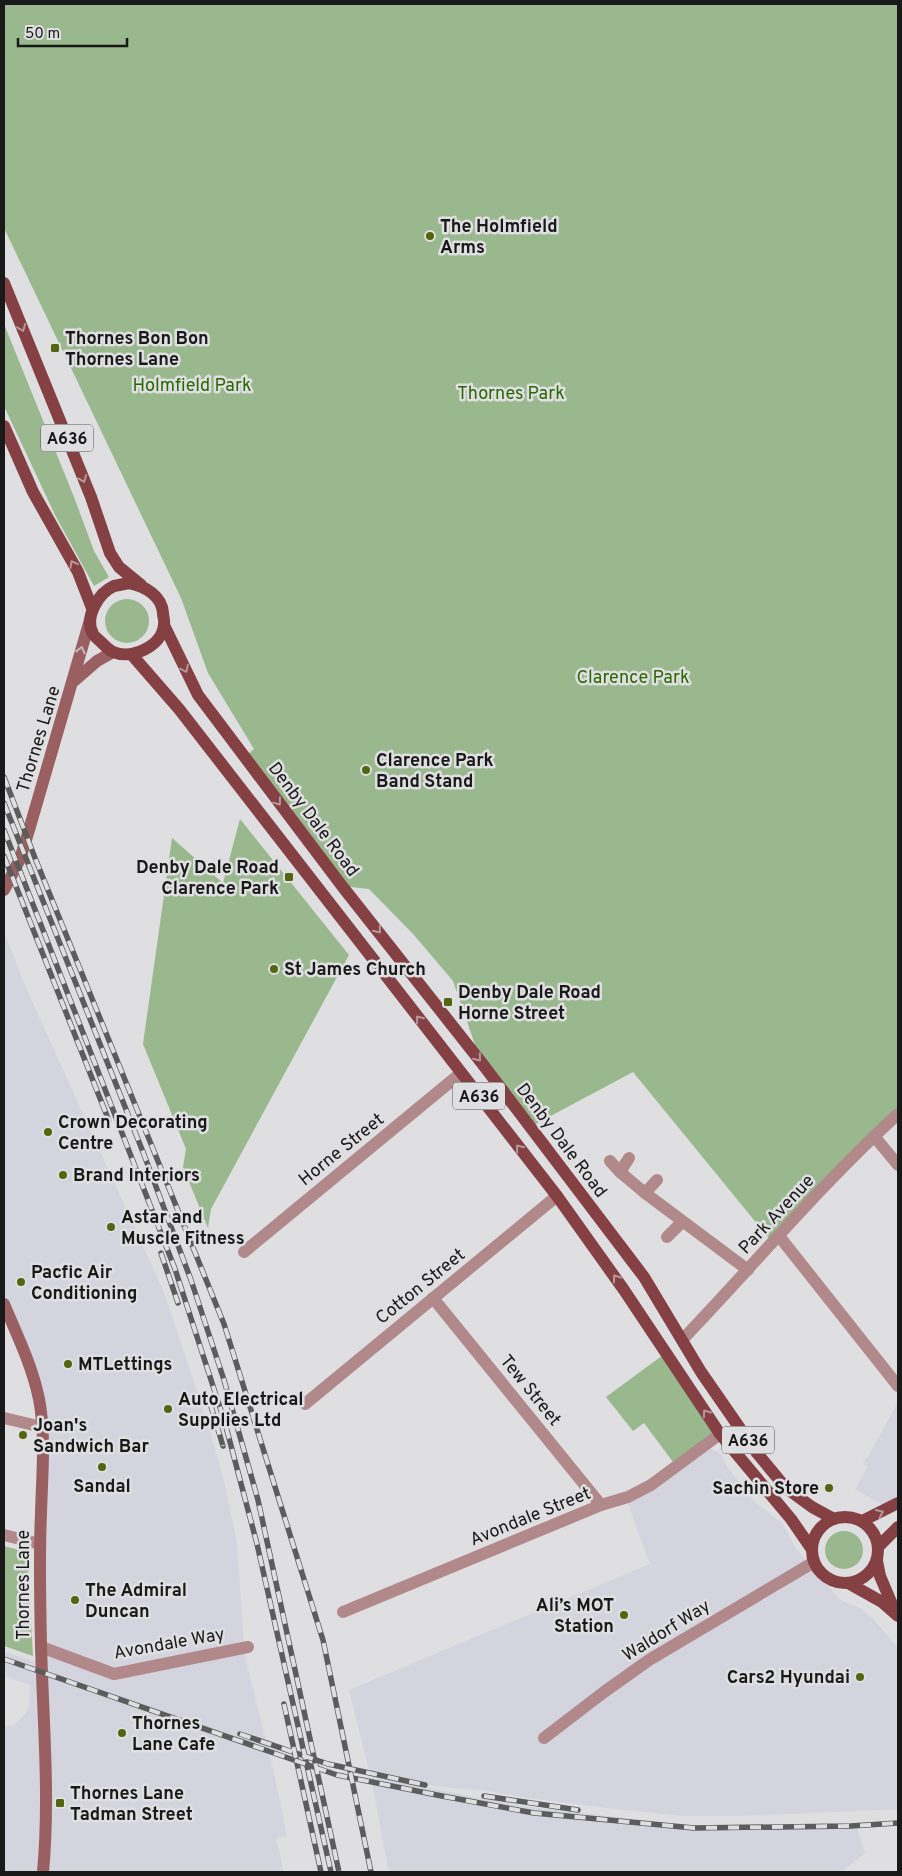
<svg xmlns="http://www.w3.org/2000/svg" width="902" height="1876" viewBox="0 0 902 1876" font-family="Overpass,sans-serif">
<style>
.built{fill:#d3d4dd}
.green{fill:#99b88d}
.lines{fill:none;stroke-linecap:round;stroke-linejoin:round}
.street{stroke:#b2898a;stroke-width:12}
.secondary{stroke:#995f61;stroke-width:12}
.primary{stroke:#854044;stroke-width:12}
.rail-casing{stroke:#5c5c5d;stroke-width:5.5}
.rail{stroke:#dfdfe1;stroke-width:4;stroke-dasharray:11;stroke-linecap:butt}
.oneway{stroke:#b6979a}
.oneway2{stroke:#cab9bb}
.poi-dot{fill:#53650e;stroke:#dfdfe1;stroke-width:2}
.labels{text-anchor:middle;stroke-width:5;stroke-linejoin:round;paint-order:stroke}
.shield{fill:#dfdfe1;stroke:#545456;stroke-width:1}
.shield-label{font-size:16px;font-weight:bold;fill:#19191a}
.poi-label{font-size:18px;font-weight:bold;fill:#19191a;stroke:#dfdfe1;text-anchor:start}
.park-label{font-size:18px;fill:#296800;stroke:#dfdfe1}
.street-label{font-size:18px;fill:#19191a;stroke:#dfdfe1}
</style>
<rect width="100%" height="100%" fill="#dfdfe1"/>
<g class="built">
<path d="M4 931 23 981 165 1295 206 1418 224 1481 237 1544 245 1657 272 1764 287 1836 276 1838 284 1872H4V1725L13 1726 25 1714 29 1706 30 1685 4 1676V1652L41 1663 38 1399 4 1304Z"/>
<path d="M898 1402V1503L889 1509 855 1489 868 1466 863 1463 867 1457H868Z"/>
<path d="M708 1447 721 1454 728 1468 754 1501 783 1524 796 1549 840 1600 862 1609 874 1620 898 1648V1809L743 1816H683L607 1808 529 1798 481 1790 452 1788 383 1779 521 1806 693 1826 855 1823 865 1853 841 1872H389L371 1778 349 1690 650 1564 628 1504Z"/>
</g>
<g class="green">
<path d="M4 4H898V1114L772 1242 633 1072 530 1127 481 1062 453 981 414 935 369 889 342 886 245 757 254 749 208 673 181 598 4 228Z"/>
<path d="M4 324 74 497 94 551 109 577 94 586 55 515 4 406Z"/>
<circle cx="127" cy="621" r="22"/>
<path d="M240 819 349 955 211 1209 208 1228 183 1167 186 1149 143 1044 172 838 223 883Z"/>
<path d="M667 1352 720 1434 673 1462 644 1423 633 1431 606 1397Z"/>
<circle cx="844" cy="1550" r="19"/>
<path d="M4 1546 27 1552 33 1656 4 1646Z"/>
</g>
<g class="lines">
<g class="street">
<path d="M874 1136 898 1165"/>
<path d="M610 1161 620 1172 645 1193 748 1270"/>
<path d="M620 1172 629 1158"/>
<path d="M645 1193 657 1180"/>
<path d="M779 1236 898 1386"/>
<path d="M667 1237 682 1222"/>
<path d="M244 1252 461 1073"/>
<path d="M433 1298 601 1505"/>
<path d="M682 1340C754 1265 821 1184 898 1114"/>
<path d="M305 1404 557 1196"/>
<path d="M4 1418 42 1427"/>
<path d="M4 1535 40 1544"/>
<path d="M343 1612 601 1505 628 1497 651 1485 720 1434"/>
<path d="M41 1647 114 1674 248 1647"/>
<path d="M544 1738 604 1692 649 1660 814 1562"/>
</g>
<g class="secondary">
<path d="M74 681 97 661 113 652"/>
<path d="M4 890 20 859 29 830 90 620"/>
<path d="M4 1304C17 1335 32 1365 39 1399 46 1436 42 1475 41 1513 39 1557 40 1601 41 1645 43 1721 50 1797 43 1872"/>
</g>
<g class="primary">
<path d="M4 283 91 497 110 553 119 567 141 585"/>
<path d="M4 426 33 492 78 572 92 608"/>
<path d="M129 583C145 586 162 596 163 613 163 617 165 621 164 625 162 646 132 660 113 652 109 650 105 646 101 642 99 640 95 637 93 634 84 618 98 593 114 586 119 585 124 584 129 583Z"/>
<path d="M164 625 198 695 342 886 481 1062 644 1277 701 1372 757 1453 786 1488 812 1507 834 1519"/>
<path d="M132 655 179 709 557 1196 624 1290 720 1434 791 1519 811 1548"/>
<circle cx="845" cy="1550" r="33"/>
<path d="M862 1521 898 1503"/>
<path d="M879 1546 898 1527"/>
<path d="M877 1561 880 1576 894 1609"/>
<path d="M850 1584 882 1602 898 1616"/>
</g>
<defs>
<g id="rail">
<path d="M4 777 35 858 224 1324 323 1640 371 1872"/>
<path d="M4 803 143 1152 191 1280 224 1380 258 1500 339 1872"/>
<path d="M4 830 175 1269 225 1423 257 1544 331 1872"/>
<path d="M4 856 109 1121"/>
<path d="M161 1253 178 1303"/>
<path d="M210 1403 223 1446"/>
<path d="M4 1659 337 1775 442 1796 534 1813 694 1828 851 1826 898 1823"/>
<path d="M284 1704 321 1872"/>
<path d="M240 1734 328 1764 425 1785"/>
<path d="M484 1796 578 1810"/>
</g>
</defs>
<use href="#rail" class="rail-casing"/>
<use href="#rail" class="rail"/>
</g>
<defs><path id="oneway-chevron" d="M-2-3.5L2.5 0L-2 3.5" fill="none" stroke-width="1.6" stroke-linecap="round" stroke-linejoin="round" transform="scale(1.25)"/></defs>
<g class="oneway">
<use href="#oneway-chevron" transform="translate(22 328) rotate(68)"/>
<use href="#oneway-chevron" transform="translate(83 479) rotate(68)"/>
<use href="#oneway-chevron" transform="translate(73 564) rotate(-119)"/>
<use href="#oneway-chevron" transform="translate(185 669) rotate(64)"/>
<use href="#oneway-chevron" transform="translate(278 802) rotate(53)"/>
<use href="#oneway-chevron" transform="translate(378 930) rotate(51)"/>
<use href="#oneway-chevron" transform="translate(419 1019) rotate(-128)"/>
<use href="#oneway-chevron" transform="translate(478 1058) rotate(52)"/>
<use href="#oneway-chevron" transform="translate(519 1148) rotate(-128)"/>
<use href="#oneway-chevron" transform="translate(616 1278) rotate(-126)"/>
<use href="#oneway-chevron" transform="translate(706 1413) rotate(-125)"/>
<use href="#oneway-chevron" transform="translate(880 1513) rotate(-24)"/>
</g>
<use class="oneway2" href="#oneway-chevron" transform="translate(81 650) rotate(-76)"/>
<g class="poi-dot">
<circle cx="430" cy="236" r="5"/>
<rect x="50" y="343" width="10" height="10" rx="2.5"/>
<circle cx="366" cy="770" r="5"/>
<rect x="284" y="872" width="10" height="10" rx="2.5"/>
<circle cx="274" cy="969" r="5"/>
<rect x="443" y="997" width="10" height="10" rx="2.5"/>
<circle cx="48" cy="1132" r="5"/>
<circle cx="63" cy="1175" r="5"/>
<circle cx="111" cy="1227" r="5"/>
<circle cx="21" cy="1282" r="5"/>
<circle cx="68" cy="1364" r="5"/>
<circle cx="168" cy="1409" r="5"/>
<circle cx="23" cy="1435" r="5"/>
<circle cx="102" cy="1467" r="5"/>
<circle cx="829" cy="1488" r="5"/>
<circle cx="75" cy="1600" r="5"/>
<circle cx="624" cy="1615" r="5"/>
<circle cx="860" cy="1677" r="5"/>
<circle cx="122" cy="1733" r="5"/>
<rect x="55" y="1798" width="10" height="10" rx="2.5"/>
</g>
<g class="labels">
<g class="shield">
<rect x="41" y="424.5" width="52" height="27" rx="4"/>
<rect x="453" y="1082.5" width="52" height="27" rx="4"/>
<rect x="722" y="1426.5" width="52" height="27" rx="4"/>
</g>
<g class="shield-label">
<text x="67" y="444">A636</text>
<text x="479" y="1102">A636</text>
<text x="748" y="1446">A636</text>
</g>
<g class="poi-label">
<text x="440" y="232">The Holmfield<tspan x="440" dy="21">Arms</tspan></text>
<text x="65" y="344">Thornes Bon Bon<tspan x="65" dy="21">Thornes Lane</tspan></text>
<text x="376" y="766">Clarence Park<tspan x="376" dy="21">Band Stand</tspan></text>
<text x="279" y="873" text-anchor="end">Denby Dale Road<tspan x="279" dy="21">Clarence Park</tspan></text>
<text x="284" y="975">St James Church</text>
<text x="458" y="998">Denby Dale Road<tspan x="458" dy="21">Horne Street</tspan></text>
<text x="58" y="1128">Crown Decorating<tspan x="58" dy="21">Centre</tspan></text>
<text x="73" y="1181">Brand Interiors</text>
<text x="121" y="1223">Astar and<tspan x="121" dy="21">Muscle Fitness</tspan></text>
<text x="31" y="1278">Pacfic Air<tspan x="31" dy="21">Conditioning</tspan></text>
<text x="78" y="1370">MTLettings</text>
<text x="178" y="1405">Auto Electrical<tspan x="178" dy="21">Supplies Ltd</tspan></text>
<text x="33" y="1431">Joan's<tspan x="33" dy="21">Sandwich Bar</tspan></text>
<text x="102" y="1492" text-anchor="middle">Sandal</text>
<text x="819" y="1494" text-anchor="end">Sachin Store</text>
<text x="85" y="1596">The Admiral<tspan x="85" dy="21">Duncan</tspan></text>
<text x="614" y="1611" text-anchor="end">Ali’s MOT<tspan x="614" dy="21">Station</tspan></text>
<text x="850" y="1683" text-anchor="end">Cars2 Hyundai</text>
<text x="132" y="1729">Thornes<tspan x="132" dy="21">Lane Cafe</tspan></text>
<text x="70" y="1799">Thornes Lane<tspan x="70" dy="21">Tadman Street</tspan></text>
</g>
<g class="park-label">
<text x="192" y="391">Holmfield Park</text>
<text x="511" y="399">Thornes Park</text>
<text x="633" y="683">Clarence Park</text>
</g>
<g class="street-label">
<text transform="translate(38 739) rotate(-73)" y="6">Thornes Lane</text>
<text transform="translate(314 819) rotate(53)" y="6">Denby Dale Road</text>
<text transform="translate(562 1140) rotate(53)" y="6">Denby Dale Road</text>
<text transform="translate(341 1149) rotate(-39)" y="6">Horne Street</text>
<text transform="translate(776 1214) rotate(-47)" y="6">Park Avenue</text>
<text transform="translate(420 1286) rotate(-39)" y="6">Cotton Street</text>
<text transform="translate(531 1390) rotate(51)" y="6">Tew Street</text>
<text transform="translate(530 1516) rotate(-22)" y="6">Avondale Street</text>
<text transform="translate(23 1585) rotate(-90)" y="6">Thornes Lane</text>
<text transform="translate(666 1630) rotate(-32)" y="6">Waldorf Way</text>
<text transform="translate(169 1643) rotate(-10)" y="6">Avondale Way</text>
</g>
</g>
<rect width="902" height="1876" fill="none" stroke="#19191a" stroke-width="10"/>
<path d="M18 38v8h109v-8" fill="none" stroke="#19191a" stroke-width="2.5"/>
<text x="25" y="38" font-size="15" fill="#19191a" stroke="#dfdfe1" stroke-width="4" paint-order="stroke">50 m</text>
</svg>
